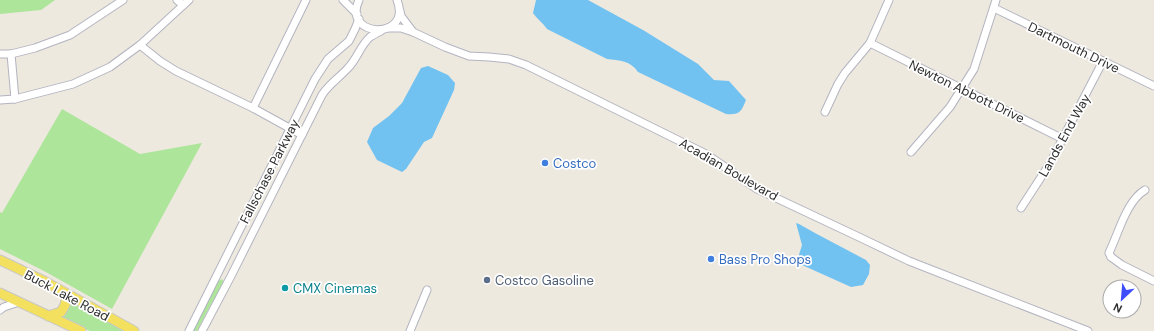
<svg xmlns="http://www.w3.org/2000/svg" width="1154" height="331" viewBox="0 0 1154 331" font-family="'DM Sans',sans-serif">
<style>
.green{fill:#ade59b}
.water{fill:#72c2f1}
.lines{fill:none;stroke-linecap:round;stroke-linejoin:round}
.minor-casing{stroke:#b3b4c0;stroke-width:9}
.major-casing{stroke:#c8c8c8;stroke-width:11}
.minor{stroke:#fff;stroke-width:7}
.major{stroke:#f3e05f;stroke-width:9}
.shop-dot{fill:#3f7fe0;stroke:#fff;stroke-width:1.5}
.service-dot{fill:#5c6f8a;stroke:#fff;stroke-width:1.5}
.culture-dot{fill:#0f9aa8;stroke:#fff;stroke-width:1.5}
.labels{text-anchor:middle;stroke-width:3.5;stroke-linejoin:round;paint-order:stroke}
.street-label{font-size:13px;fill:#2d2d2d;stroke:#fff}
.shop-label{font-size:13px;fill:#366cbe;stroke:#fff;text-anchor:start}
.service-label{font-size:13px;fill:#4e5e75;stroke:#fff;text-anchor:start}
.culture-label{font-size:13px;fill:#0d838f;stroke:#fff;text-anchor:start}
</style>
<rect width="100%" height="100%" fill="#eee9df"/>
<g class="green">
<path d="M0 0H55L41 10 0 14Z"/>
<path d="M62 109 140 154 202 143 112 309 44 271 0 249V212L2 213Z"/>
<path d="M222 279 224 282 223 286 210 306 197 331H193L215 283Z"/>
<path d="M70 301 125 331H90L61 319 59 317Z"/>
</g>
<g class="water">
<path d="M536 0H588L643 30 698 64 714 80 729 81 746 100C741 112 740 115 726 114L638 72C631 61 619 60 607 59L547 29C543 23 537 19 533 13Z"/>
<path d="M428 66 448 75 455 83 454 90 432 138 424 142 406 169 402 172 377 160 367 142 373 128 389 116 402 103 421 68Z"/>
<path d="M796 223 799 224 815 233 866 260 870 265 869 274 863 285 851 287 802 265 797 261 802 245Z"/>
</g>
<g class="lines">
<defs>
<g id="minor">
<path d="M177 0 183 5"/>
<path d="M343 0 357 14"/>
<path d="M359 0C341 38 413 41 397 0"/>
<path d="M994 8 1154 86"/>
<path d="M400 11 401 16 413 32"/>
<path d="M388 28H401L413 32 445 47 469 56 489 57 509 59 526 65 706 154 757 189 861 238 909 261 1088 331"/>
<path d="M870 43 1063 139"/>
<path d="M140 45 160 61 176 71 253 108 302 135"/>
<path d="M0 54H11L35 48 70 35 123 0"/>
<path d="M11 54 15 99"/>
<path d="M0 100 15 99 73 84 110 67 140 45 189 0"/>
<path d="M253 108 306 0"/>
<path d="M825 112 838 84 845 73 870 43 889 0"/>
<path d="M911 152 950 107 974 69 996 0"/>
<path d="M1021 208 1049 165 1103 61"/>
<path d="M1111 257 1109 253 1112 246C1120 228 1128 200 1145 190"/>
<path d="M1111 257 1122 265 1154 281"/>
<path d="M0 310 4 307 19 302"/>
<path d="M189 331 315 79 328 59 349 41 355 29 359 19"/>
<path d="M202 331 231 276 322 95C329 84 339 78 348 68 357 59 360 46 370 37 373 35 377 33 381 31"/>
<path d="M410 331 427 290"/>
</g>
<g id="major">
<path d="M0 260 44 281 134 331"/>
<path d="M0 293 81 331"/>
<path d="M48 316 61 312 65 305 67 294"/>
</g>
</defs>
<use href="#minor" class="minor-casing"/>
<use href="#major" class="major-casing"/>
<use href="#minor" class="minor"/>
<use href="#major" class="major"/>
</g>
<g class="shop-dot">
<circle cx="545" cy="163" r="4"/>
<circle cx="711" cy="259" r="4"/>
</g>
<circle class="service-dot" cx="487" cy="280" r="4"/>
<circle class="culture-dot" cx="285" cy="288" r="4"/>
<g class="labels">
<g class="street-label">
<text transform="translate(1074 47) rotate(26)" y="5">Dartmouth Drive</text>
<text transform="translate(967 91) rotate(26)" y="5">Newton Abbott Drive</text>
<text transform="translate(1064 135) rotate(-61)" y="5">Lands End Way</text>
<text transform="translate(729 169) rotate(30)" y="5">Acadian Boulevard</text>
<text transform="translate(269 171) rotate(-63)" y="5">Fallschase Parkway</text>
<text transform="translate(67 295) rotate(28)" y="5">Buck Lake Road</text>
</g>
<g class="shop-label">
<text x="553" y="168">Costco</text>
<text x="719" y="264">Bass Pro Shops</text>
</g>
<g class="service-label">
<text x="495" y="285">Costco Gasoline</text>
</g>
<g class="culture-label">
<text x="293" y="293">CMX Cinemas</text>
</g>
</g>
<g transform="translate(1122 299) rotate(206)"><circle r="19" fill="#ffffff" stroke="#ababab"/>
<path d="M0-3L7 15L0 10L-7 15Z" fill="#3e4efd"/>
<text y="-6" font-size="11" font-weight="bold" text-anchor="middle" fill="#2d2d2d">N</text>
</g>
</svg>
